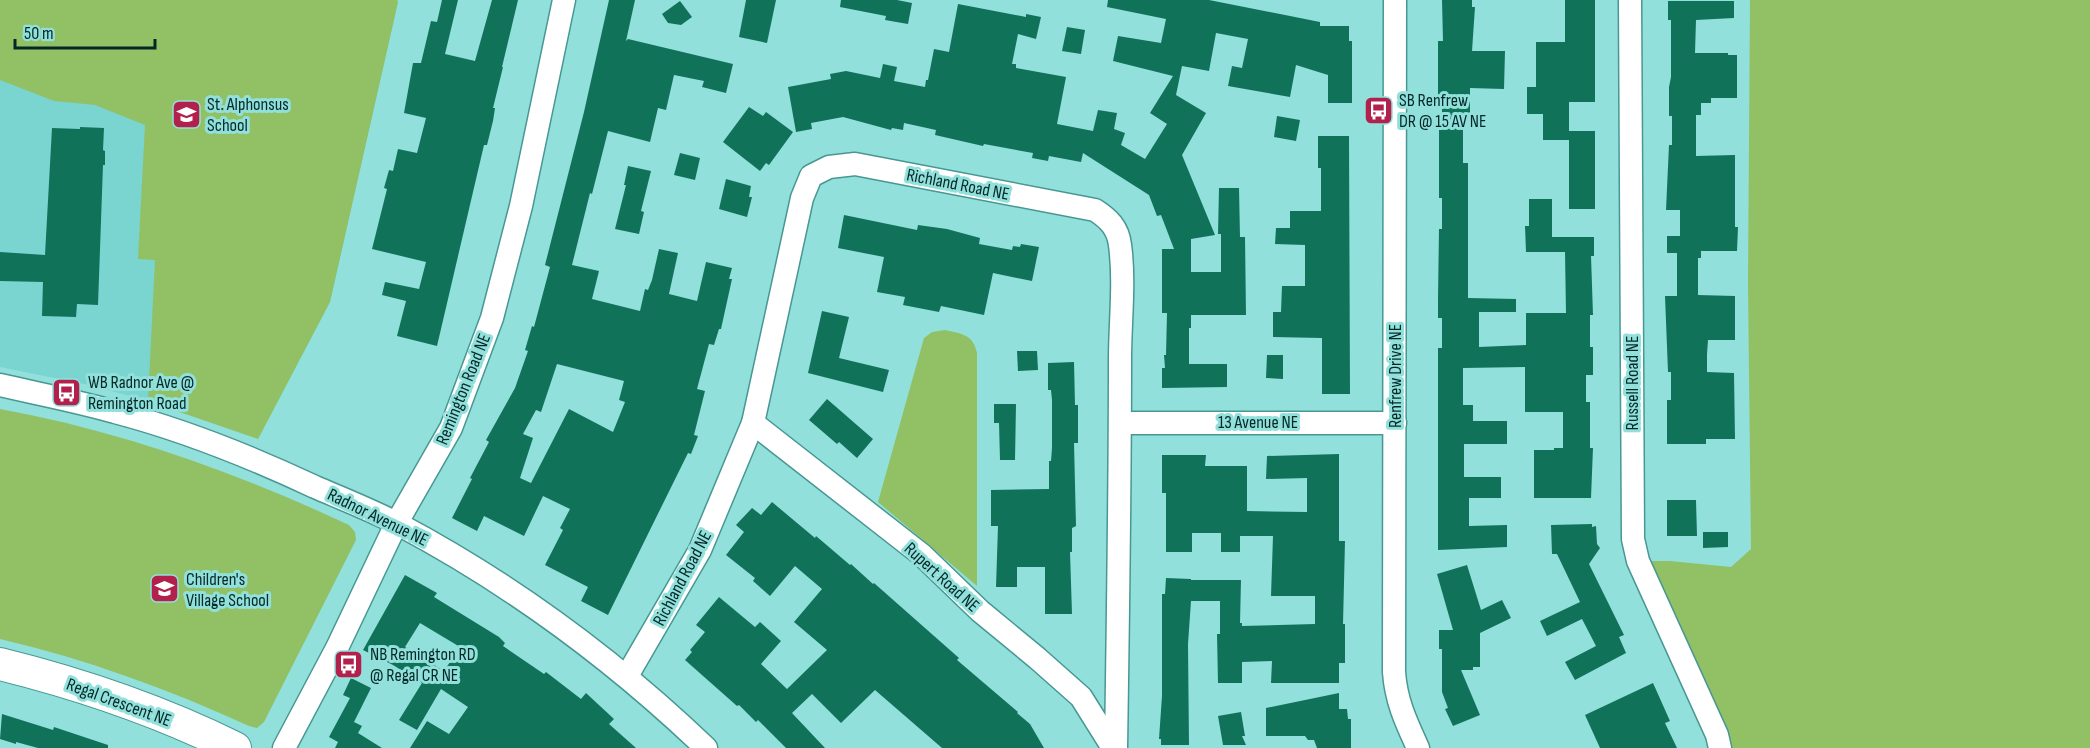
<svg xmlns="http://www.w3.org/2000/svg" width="2090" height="748" viewBox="0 0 2090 748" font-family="'Sofia Sans Condensed',sans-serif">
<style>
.built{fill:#7ad4d0}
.green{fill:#92c064}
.building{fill:#11725a;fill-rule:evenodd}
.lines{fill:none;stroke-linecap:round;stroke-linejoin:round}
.street-casing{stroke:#489793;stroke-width:25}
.secondary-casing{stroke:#489793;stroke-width:34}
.street{stroke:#fff;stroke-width:22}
.secondary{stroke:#fff;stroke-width:32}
.labels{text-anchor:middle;stroke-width:6;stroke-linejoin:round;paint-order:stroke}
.poi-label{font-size:18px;fill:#042826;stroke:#91e0db;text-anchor:start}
.street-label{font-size:18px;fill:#042826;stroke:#91e0db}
</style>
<rect width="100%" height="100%" fill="#91e0db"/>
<path class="built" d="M0 0H397L398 2 330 302 258 439 148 401 89 385 0 367Z"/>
<g class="green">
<path d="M0 0H397L398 2 330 302 258 439 148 401 155 260 138 259 145 125 95 105 54 101 0 80Z"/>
<path d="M1750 0H2090V748H1720L1638 561H1670L1731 567 1751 549 1748 284Z"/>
<path d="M945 330C962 334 973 334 977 353V586L878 502 924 338 932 332Z"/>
<path d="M0 409C121 431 238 473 349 525L355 532 356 540 264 722 257 728 249 726C168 689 86 659 0 639Z"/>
</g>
<g class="building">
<path d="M442 0H458L445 54 475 61 492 0H518L502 67H503L493 108H495L493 121 487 145H484L437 346 397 336 406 301 382 295 385 282 419 289 426 262 372 249 387 189 384 188 389 170 393 171 398 149 417 153 426 118 404 113 413 63H421L431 21 437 22Z"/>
<path d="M609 0H635L626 41 628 39 733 64 726 93 702 87 704 81 674 75 666 110 658 108 650 142 608 131 592 194 590 193 572 265 599 271 592 299 640 311 645 289 648 290 652 280 659 249 678 253 669 294 697 301 706 262 732 268 729 279H732L721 329H719L714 345 709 344 697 389 705 391 694 435 698 436 691 454 688 453 608 615 581 601 588 587 545 565 563 530 560 528 570 509 543 496 524 536 484 516 477 531 452 518 472 479 470 478 489 442 486 440 515 388 528 351 525 350 532 326 534 327 550 267 545 265 584 112ZM557 364 624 381 619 400 625 402 613 432 569 409 531 483 520 478 533 438 523 434 536 410 541 412Z"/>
<path d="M746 0H776L767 43 739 37Z"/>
<path d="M841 0H897L912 3 908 24 885 20 886 16 840 7Z"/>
<path d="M1108 0H1209L1320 22V26H1349V41H1352V103H1328V75L1296 65 1290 97 1228 86 1232 66 1242 68 1248 39 1216 33 1209 71 1182 66 1176 95 1206 113 1182 155 1215 235 1191 239V272H1221V234H1218L1219 188H1239L1240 237H1245L1246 315H1191V328H1189V364H1227V387L1162 388V368H1165L1164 355H1166L1167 313H1162V249H1174L1161 215 1157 216 1149 195 1083 153 1081 162 1049 156 1048 161 1032 158 1033 153 984 144 983 146 935 135 936 130 904 123 903 130 892 128 891 130 843 117 811 123 812 129 796 132 788 87 831 79 830 74 846 71 880 78 883 64 897 67 894 81 925 87 926 80H928L934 49 949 52 958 4 1026 17V14L1041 17 1036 39 1018 34 1012 64H1016V68L1066 77 1057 124 1093 131 1098 110 1117 113 1114 129 1125 133 1121 145 1145 159 1167 124 1150 113 1173 76 1113 61 1118 36 1161 43 1166 19 1107 7Z"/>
<path d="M1442 0H1472V7H1475L1472 51H1505L1504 89 1470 88V117H1463V163H1468V298L1516 299V312H1479V347L1526 345V313H1566L1565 252H1526L1525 226H1529V199H1552V237H1594V256H1591L1593 315H1590V347H1593V375H1586V402H1590V448H1593L1591 498H1534V450H1554V448H1563V412H1525V367L1463 368V405H1473V421H1507V444H1464V477H1501V498H1469V526L1507 525V547L1438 550V348H1442V318H1438V298L1439 229H1442V198H1439V128H1442V99H1438V41H1443Z"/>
<path d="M1565 0H1595V102H1569V140H1543V114H1527V87H1536V42H1565Z"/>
<path d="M680 1 692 17 681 25 668 23 662 14Z"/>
<path d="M1668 1H1734V18L1696 20 1695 53H1728V55H1737V98H1711V103H1701V115H1696V156L1735 155V227H1738L1737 251H1701V258H1698V295L1735 296V340H1708L1707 354V372L1734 373 1735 439H1706V444H1667V400H1671V372H1668L1665 296H1677V253H1667V236H1680V210H1666L1669 145H1672V116H1669V87L1671 77V20H1668Z"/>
<path d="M1067 27 1085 30 1081 54 1062 51Z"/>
<path d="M749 107 763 116 766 112 793 132 769 165 766 163 760 171 723 142Z"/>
<path d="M1277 116 1300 120 1296 141 1274 137Z"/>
<path d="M80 127 104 128 103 150 105 151V165H103L98 305 77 304 76 317 42 316 43 282 0 281V252L45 255 52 128 80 129Z"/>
<rect x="1569" y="131" width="26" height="78"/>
<path d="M1318 136H1349L1350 394H1322V338L1273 337V312H1281L1282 286H1305V245L1275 244 1276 228H1290V211H1321V168H1318Z"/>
<path d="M680 153 700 158 695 180 674 175Z"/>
<path d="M628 166 651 171 641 211 644 212 639 234 615 229 626 185H624Z"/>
<path d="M726 179 751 186 749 197H752L747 217 719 209Z"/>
<path d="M844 215 917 230 918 225 947 229 980 238 979 244 1012 250 1013 246 1020 247 1021 244 1039 247 1032 281 993 273 984 315 941 306 939 312 903 305 905 297 877 292 884 257 838 248Z"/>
<path d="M822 311 849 317 839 358 889 370 883 392 808 373Z"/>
<path d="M1017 351H1037L1038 370 1018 371Z"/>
<path d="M1267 355H1283V379L1266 378Z"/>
<path d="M1074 362 1075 405H1078V443H1074L1076 526 1072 528V552H1070L1072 614H1045V567H1017V587H996L998 526H991V490L1049 489V461H1051L1052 448V400L1051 390H1048V363Z"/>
<path d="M827 399 873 439 857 458 839 442 837 444 809 420Z"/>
<path d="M994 404H1016L1015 460H1000L999 423H994Z"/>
<path d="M1339 454V541H1345L1343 624H1345V663H1339V683H1271L1272 661 1242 662V683H1218L1217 634H1220V601H1191L1188 644 1189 745H1161V739H1159L1162 696V594H1165L1166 578 1191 579V580H1241L1240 623H1242V626L1315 624V596H1271L1273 536H1240V552H1221V533H1192V552H1166V493H1162V455H1206L1205 466H1247V511L1307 512V478L1266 479 1267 456Z"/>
<path d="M1667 500H1696L1697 536H1667Z"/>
<path d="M772 502 815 538 816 536 850 565 851 564 873 584 874 583 959 658 957 660 1018 712 1017 713 1030 724 1044 748H942L875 690 841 723 812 694 792 713 825 748H786L758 720 756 722 739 705 737 706 685 660 692 652 690 650 705 632 696 625 719 597 755 627 760 622 781 641 761 664 787 689 827 650 794 622 822 589 795 566 770 596 753 581 755 578 726 555 744 532 736 525 752 508 761 515Z"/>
<path d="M1592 524V527L1596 526 1597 544 1600 548 1589 564 1624 635 1619 637 1626 653 1575 680 1565 662 1596 646 1582 619 1547 636 1540 621 1580 602 1557 554H1552L1551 525Z"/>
<path d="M1703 532H1728V547L1703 548Z"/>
<path d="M1467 565 1481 610 1502 600 1511 618 1480 633V667H1473V670H1461L1480 715 1453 726 1445 709 1448 708 1442 692V649H1439V630H1453L1437 574Z"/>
<path d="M405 575 437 593 434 597 499 637 505 643 503 646 544 674 546 672 581 699 586 693 614 719 609 724 636 748H410L427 721 449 734 468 707 441 689 417 730 399 720 422 683 393 665 363 650ZM420 623 460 647 444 671 405 647Z"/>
<path d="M351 678 371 688 354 722 362 726 358 733 382 748H335L338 742 329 737 350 698 343 695Z"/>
<path d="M1653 683 1670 721 1665 723 1677 748H1600L1585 715Z"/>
<path d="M1339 693V709H1347L1348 719H1351V748H1317L1314 740H1308L1305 736H1266V708Z"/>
<path d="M1241 712 1245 736H1242L1246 745H1223L1218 716Z"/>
<path d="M2 714 53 730 54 727 108 745V748H38L16 742V744L0 739Z"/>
</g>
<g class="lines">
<defs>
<g id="street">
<path d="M1395 0 1394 672C1396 701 1406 722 1418 748"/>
<path d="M1630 0 1633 539 1638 561 1717 735 1720 748"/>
<path d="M0 385C39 394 77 401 115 412 184 430 251 457 315 487 343 499 371 510 398 524 511 584 614 660 706 748"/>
<path d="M753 423 922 555 980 611 1037 658 1081 697 1113 748"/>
<path d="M1121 423H1395"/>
<path d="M627 676 700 550 753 423 802 198 811 176 829 167 855 164 1095 210C1109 219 1118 228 1120 245 1125 282 1120 322 1120 359 1120 489 1118 618 1116 748"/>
<path d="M284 748 337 648 396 524 451 428 492 318 521 206 564 0"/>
</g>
<path id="secondary" d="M0 664C81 684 160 711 235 748"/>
</defs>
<use href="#street" class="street-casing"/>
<use href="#secondary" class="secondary-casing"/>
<use href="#street" class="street"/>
<use href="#secondary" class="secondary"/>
</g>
<defs>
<symbol id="bus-square" viewBox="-11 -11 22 22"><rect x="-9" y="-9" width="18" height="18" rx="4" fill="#b2214b" stroke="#91e0db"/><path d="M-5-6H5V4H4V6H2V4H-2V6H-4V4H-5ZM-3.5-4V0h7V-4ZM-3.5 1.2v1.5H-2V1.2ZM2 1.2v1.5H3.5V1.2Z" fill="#fff"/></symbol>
<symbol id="school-square" viewBox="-11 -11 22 22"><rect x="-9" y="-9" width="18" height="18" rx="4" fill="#b2214b" stroke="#91e0db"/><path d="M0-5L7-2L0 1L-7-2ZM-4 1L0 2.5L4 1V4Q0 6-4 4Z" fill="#fff"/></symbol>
</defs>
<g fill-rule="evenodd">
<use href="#bus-square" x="1362" y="94" width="33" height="33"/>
<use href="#school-square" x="170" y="98" width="33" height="33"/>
<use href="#bus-square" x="50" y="376" width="33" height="33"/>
<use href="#school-square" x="148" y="572" width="33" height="33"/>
<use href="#bus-square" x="332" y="648" width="33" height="33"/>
</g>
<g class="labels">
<g class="poi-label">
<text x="1399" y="106">SB Renfrew<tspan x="1399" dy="21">DR @ 15 AV NE</tspan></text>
<text x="207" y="110">St. Alphonsus<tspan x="207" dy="21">School</tspan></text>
<text x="88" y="388">WB Radnor Ave @<tspan x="88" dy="21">Remington Road</tspan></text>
<text x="186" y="585">Children's<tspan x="186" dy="21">Village School</tspan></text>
<text x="370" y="660">NB Remington RD<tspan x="370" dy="21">@ Regal CR NE</tspan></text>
</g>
<g class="street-label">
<text transform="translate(958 184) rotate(11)" y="6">Richland Road NE</text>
<text transform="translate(1395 376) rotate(-90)" y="6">Renfrew Drive NE</text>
<text transform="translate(1632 383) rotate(-90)" y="6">Russell Road NE</text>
<text transform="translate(463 389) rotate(-68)" y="6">Remington Road NE</text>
<text x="1258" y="428">13 Avenue NE</text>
<text transform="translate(378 517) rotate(26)" y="6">Radnor Avenue NE</text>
<text transform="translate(942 577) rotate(42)" y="6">Rupert Road NE</text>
<text transform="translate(682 578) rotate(-62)" y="6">Richland Road NE</text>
<text transform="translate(119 702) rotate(20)" y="6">Regal Crescent NE</text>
</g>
</g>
<path d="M15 39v9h140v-9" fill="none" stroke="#042826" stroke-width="3"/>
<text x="24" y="39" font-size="18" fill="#042826" stroke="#91e0db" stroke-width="4.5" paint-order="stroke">50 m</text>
</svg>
